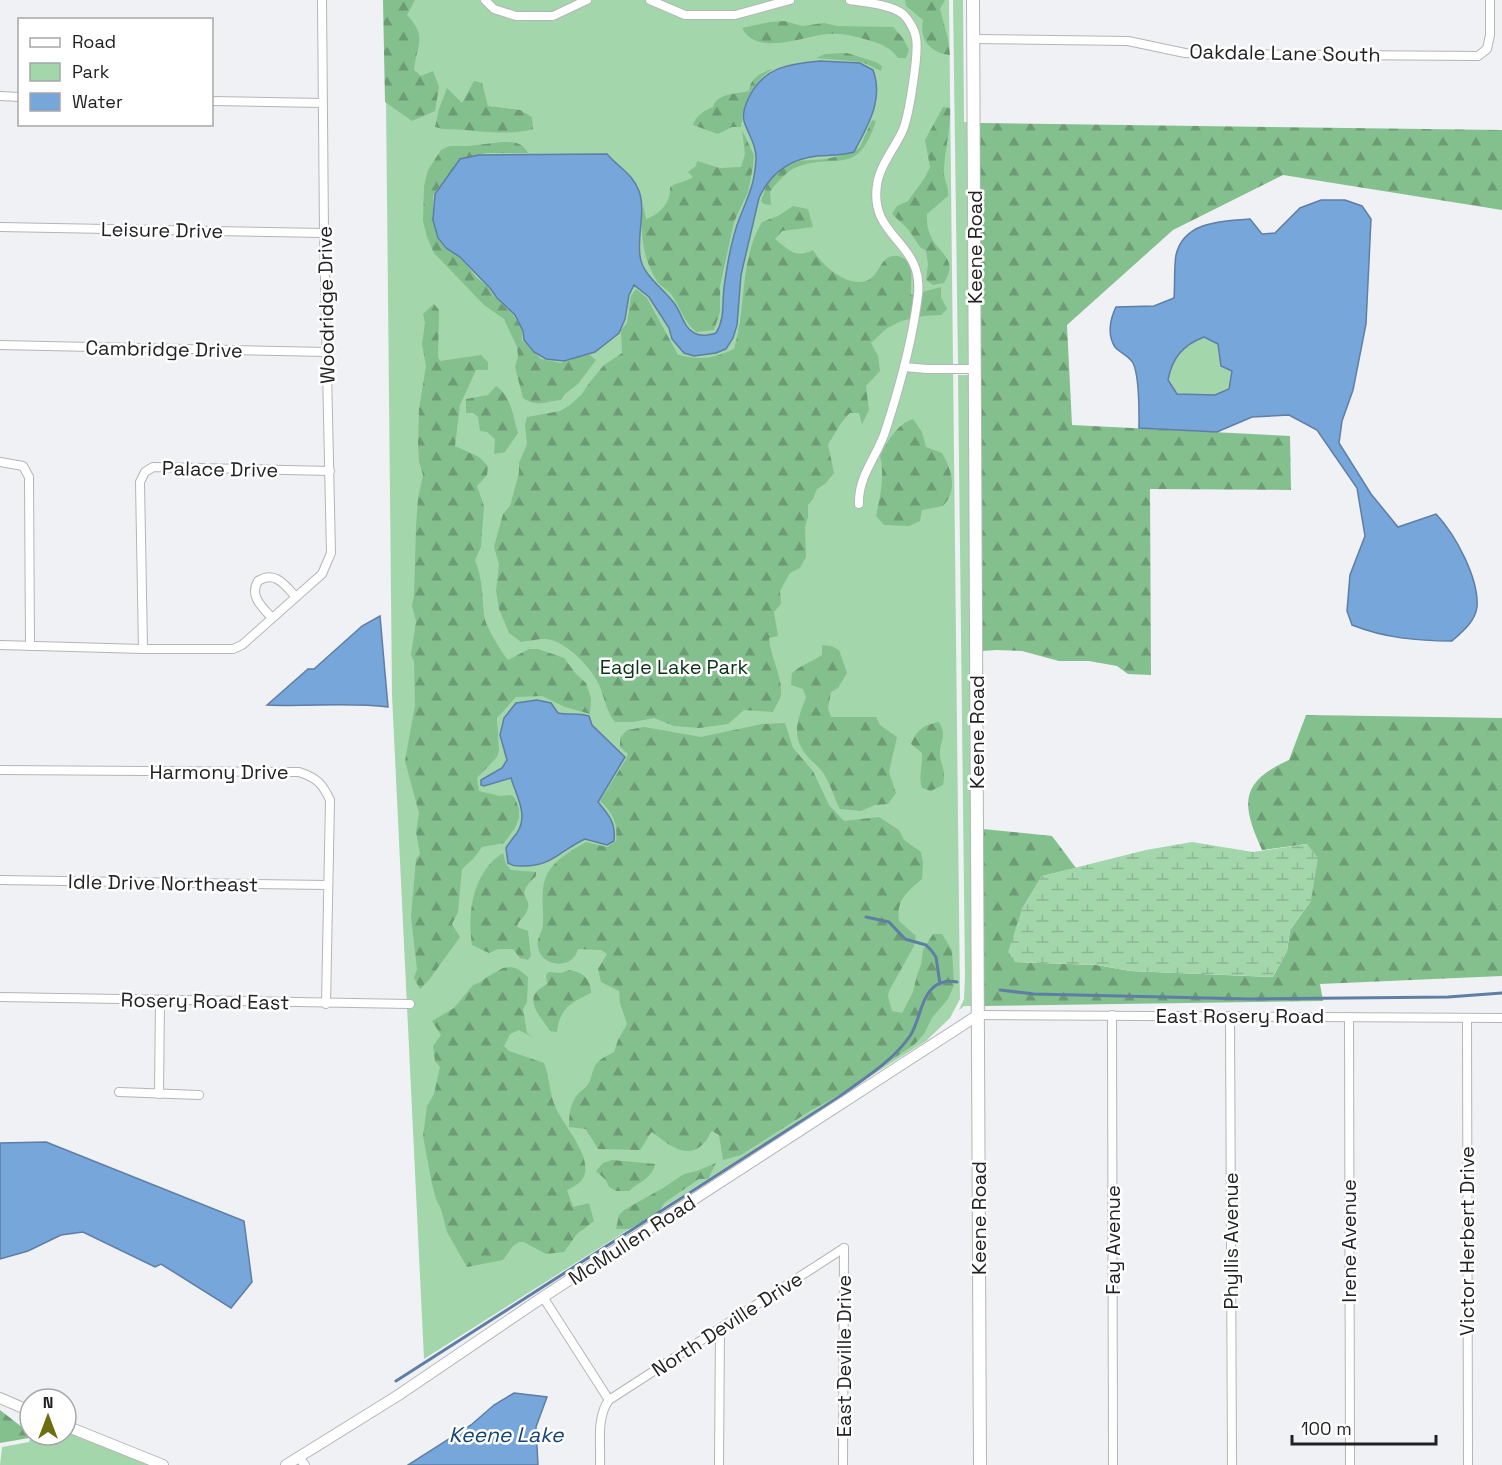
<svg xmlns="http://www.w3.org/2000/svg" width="1502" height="1465" viewBox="0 0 1502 1465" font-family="'Space Grotesk',sans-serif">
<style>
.green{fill:#a4d6ac}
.forest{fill:url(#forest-firs)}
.wetland{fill:url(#wetland-marsh)}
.water{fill:#77a6db;stroke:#5e7ea4;stroke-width:1.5;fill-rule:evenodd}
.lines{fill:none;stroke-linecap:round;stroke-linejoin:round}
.stream{stroke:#5e7ea4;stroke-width:3}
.minor-casing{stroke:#b4b5b8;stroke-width:10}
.tertiary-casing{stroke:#b4b5b8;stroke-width:12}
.secondary-casing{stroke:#b4b5b8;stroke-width:14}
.minor{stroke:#fff;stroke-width:8}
.tertiary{stroke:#fff;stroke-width:10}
.secondary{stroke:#fff;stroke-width:12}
.labels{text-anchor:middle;stroke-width:5;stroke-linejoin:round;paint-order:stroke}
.street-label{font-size:20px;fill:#222224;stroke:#fff}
.park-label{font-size:20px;fill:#073415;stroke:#fff}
.water-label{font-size:21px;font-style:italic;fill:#114374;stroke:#fff}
</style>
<defs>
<pattern id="forest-firs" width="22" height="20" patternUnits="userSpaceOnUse" patternTransform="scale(1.5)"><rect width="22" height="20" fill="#84bf8e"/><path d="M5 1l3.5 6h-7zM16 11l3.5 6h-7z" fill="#6c9b74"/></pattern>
<pattern id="wetland-marsh" width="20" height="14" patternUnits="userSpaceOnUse" patternTransform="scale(1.5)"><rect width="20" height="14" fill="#a4d6ac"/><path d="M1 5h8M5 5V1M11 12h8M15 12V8" fill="none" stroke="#8db794"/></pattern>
</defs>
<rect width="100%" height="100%" fill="#f0f1f5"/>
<g class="green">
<path d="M385 0H949L960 999 950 1018 926 1041 424 1359 392 695Z"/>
<path d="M953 0H963L964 122H969L971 364H958Z"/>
<path d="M1204 337 1218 344 1221 366 1232 371 1229 389 1215 395 1177 394 1168 380C1172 358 1183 345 1204 337Z"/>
<path d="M958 375H971L973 1006H964L959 1010 964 999 965 976Z"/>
<path d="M66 1432 149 1465H0L2 1447 29 1442 32 1435H66Z"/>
</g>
<g class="forest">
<path d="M383 0H415L407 15C428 38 417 43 414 70L421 76 433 71 439 87 435 111 412 121 385 102Z"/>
<path d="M905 0H945L940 9 948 39 950 55C930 53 919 39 923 20L906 6Z"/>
<path d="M785 21 802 26 824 23 837 26 893 27 903 38 909 50 906 58H898C891 48 882 44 871 41 857 37 844 33 829 34 804 35 758 58 742 28L770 22Z"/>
<path d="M847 53 876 62 882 66 881 71 862 62 816 58 825 54Z"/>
<path d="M772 69C750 85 745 101 741 127H732L718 134 693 125C696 115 704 111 713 107 717 93 736 94 749 91 750 78 761 73 772 69Z"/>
<path d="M474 81 482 83 488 106 520 110 532 117 533 129C508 137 470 129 443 129L435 127 439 109 447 88 462 103Z"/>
<path d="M943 107 950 108C951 129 945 148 944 169 943 179 949 186 948 196L927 214C926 225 929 236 936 245 948 259 955 264 944 283L933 285 926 280 928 264 926 251 920 247 908 229 892 214 897 206 908 201 924 179 930 167 925 140Z"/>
<path d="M872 120 876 121C857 178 838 152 797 167 787 171 776 183 770 192L771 205 764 204 761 201 767 184 784 167 799 161 826 159 851 153 860 147Z"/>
<path d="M979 123 1502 130V210L1283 175 1173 230 1067 325 1072 425 1290 436 1291 490 1150 489 1151 675 1128 674 1117 666 1089 661H1059L1022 651 996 650 982 651Z"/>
<path d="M742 130 754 155 753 167 748 192 734 222 720 286V312L714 330 696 332C685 322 681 310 673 297 670 291 661 287 657 281 642 257 640 233 643 205L646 219C660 214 671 203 670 187 678 182 686 182 693 177L688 172 696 166 697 161 720 168 741 167 745 154Z"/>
<path d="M502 142C515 142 522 142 528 153H486L460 159 433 195V220L438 239 444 247 462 259 476 277 488 287 493 295 514 316 522 329V340L541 359 561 363 579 357 590 355 596 360 578 384 565 394 561 400C545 401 539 408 523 398L515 367 518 356 517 347 504 319 484 305 434 253 427 237 423 221 424 186 428 170 441 150 450 146H468Z"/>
<path d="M793 206 808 209 813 227 782 231 775 239C789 250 795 259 813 250 822 265 846 287 866 281 881 277 880 250 901 257 906 259 909 262 910 267 913 276 910 285 911 295L941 287V297L947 309 941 315 924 316 901 321 886 329 871 343 878 356 880 371 866 386 869 410 862 424 859 413H850C840 422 836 433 828 444L834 473 825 484 817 489 813 499 808 505V517L805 527 806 557 800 568 790 573 780 591 781 604 774 612 778 636 769 638C770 656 783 678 781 695 780 700 775 707 773 712L744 710 728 724 699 728 674 726 654 718 633 722H615C607 712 605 700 600 687 593 669 566 640 545 639 537 639 529 641 521 642L509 633 499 609 496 591 499 564 494 547 503 514 510 506 519 473V463L527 444 525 425 527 417 560 411 570 405 582 394 590 382 604 365 622 353 621 330 627 323 631 296 636 289 647 298 678 355C702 360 712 359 734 349 747 307 739 260 762 222L778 216Z"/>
<path d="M434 304 439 310 438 357 440 361 481 355 488 362V370H476L460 405 455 446 479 457 488 466 487 475 477 486 484 506 481 547 475 560C483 581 482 594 484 615 485 626 501 651 508 660L529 649H538L564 658 576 674 586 683 591 698 590 714 565 707 542 696 516 697 497 718 499 751 497 757 477 778 479 791 500 796 511 795 515 798 519 809V818L515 828 504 843 482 847 474 858 462 869 458 912 452 924 460 937 429 980 420 989 414 978 417 969 411 917 416 859 420 854 416 832 419 813 405 761 415 705 414 661 411 655 416 621 412 606 414 595 416 527 418 498 423 475 419 461 418 444 419 409 426 366 422 344 425 323 423 314Z"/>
<path d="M496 386C511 396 513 416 518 433L505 452 494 454 495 439 487 432 480 431 478 417 473 413H466V399L488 395Z"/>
<path d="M913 419 922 432 926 447 942 453C952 470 958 490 943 506L922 510 920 521 909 526 884 525 876 516C880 497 885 476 880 456 887 442 897 424 913 419Z"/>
<path d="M822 645 831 646 839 650 847 673 838 688 831 692 828 708 831 717H876L880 725 897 737 889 772 896 793 888 804 875 805 861 811 840 809C833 796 830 781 821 770 817 765 811 761 807 756 790 735 798 719 806 697L803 689 791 685 792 673C801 665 811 662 822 655Z"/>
<path d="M1306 715 1502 718V976L1320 984 1323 1001 983 1006V829L1052 836 1076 868 1042 876 1022 909 1015 962 1097 965 1130 971 1273 977 1287 951 1290 930 1311 901 1307 844 1262 850C1242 805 1238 783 1289 760Z"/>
<path d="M939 722C948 737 939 741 940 756 942 768 946 771 943 785L931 791 922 788C918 777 923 765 922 753L911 744C917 730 923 725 939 722Z"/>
<path d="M785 723 793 748 813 771 829 805 844 821 879 817 899 830 904 840 921 852 923 863 922 879C907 892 896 900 899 921L916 936 914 946 889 991 888 996 892 1011 902 1013 913 992 917 975 921 965 923 950 933 934H942L952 950 954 985 948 999 932 1018 924 1034 915 1044 843 1093 810 1111 741 1155 723 1160 719 1135 712 1131C708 1135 708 1140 704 1143 687 1162 667 1143 652 1132 647 1137 645 1144 640 1150L598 1149 586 1129 569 1127C569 1115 570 1103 578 1094 581 1090 585 1089 588 1084 591 1080 591 1076 593 1071 596 1060 605 1057 614 1052L618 1040 627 1024 620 1003 619 991 601 982 598 969 607 954 601 950 578 949C577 952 576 955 574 957 563 970 540 963 538 947 536 939 542 933 543 925 544 906 538 882 552 867 560 857 575 848 586 842L607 847 616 841C618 823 613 813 600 801L625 761 628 754 620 747V738L627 730 644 727 701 737 762 724Z"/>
<path d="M503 853 506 864 511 870 536 872V876C512 898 534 896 527 911 524 918 519 919 517 927L528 931 531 956 528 960 520 958 513 949H498L489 953 472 945C467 912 473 872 503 853Z"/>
<path d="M511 967 518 969 528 977 527 1002 523 1009 527 1033 534 1038 519 1030 510 1034 504 1046 509 1051 544 1063C550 1078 549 1094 556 1108 564 1127 600 1164 579 1183 575 1186 571 1188 567 1190L573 1207 589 1203 594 1221 577 1234 564 1252 546 1254 524 1242H519L513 1246 503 1260 467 1267 447 1232 441 1209 436 1199 432 1184 423 1136 427 1106 434 1094 440 1067 435 1061 433 1046 441 1035 432 1021 454 1008 473 985 479 983 487 977 503 968Z"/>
<path d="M569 970C583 972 591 979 591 993 571 1003 560 1007 557 1032L550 1031C545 1022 528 1006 535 994 537 990 544 986 547 984L546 975 549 972 561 973Z"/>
<path d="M612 1160 655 1164C652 1179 638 1182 629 1191H616L609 1187 606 1180 596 1171 603 1163Z"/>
<path d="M716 1163 708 1179H699L664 1203 658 1214 629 1229H616L619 1215 624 1210 663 1188 684 1174 697 1171Z"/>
<path d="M0 1410 27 1431 29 1438 0 1443Z"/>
</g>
<path class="wetland" d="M1192 842 1253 852 1307 844 1318 858 1311 901 1290 930 1287 951 1273 977 1130 971 1097 965 1015 962 1008 952 1022 909 1042 876 1146 850Z"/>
<g class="water">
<path d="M820 61 860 63 873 70C884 100 868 125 854 152 841 156 830 155 817 156 790 159 770 174 759 198L741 275 737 325 733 338 726 349 716 353 694 356 684 353 672 339 669 328 649 297 634 285 629 295 625 319 619 333 595 352 564 361 546 359 534 352 524 340 523 331 515 315 497 298 490 288 460 257 446 248 438 238 433 220 435 194 460 159 479 155 607 154C618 167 633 174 639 191 646 211 637 235 640 256 642 275 664 289 674 303 682 313 683 327 694 333 702 337 709 335 716 333 725 319 722 303 724 288 727 265 731 239 740 217 749 194 754 186 756 160 757 146 748 134 744 121 742 114 745 106 748 99 763 67 788 64 820 61Z"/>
<path d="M1321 200H1345L1362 206 1371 219 1366 324 1353 390 1342 421 1339 443 1371 494 1398 527 1436 514C1455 534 1479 578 1477 607 1475 622 1462 632 1452 641 1417 641 1385 638 1352 625L1347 611 1350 575 1365 536 1357 488 1317 430 1289 415 1252 417 1217 432 1139 428C1139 413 1140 377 1133 363 1129 356 1120 353 1115 347 1107 335 1110 319 1116 307L1154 306 1174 298C1175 286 1174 265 1176 255 1184 221 1222 221 1250 219L1262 234 1275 233 1300 208ZM1204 337 1218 344 1221 366 1232 371 1229 389 1215 395 1177 394 1168 380C1172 358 1183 345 1204 337Z"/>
<path d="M380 616 388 707C347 702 308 707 267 705L308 669H314L362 626Z"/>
<path d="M537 700 551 703 558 713C569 715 578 713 589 716L592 725 625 757 598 802C609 815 616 823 614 841L607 845 585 839C559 851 552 867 521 866 515 866 513 866 508 863L506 848C509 843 513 838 517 833 529 815 516 795 511 778L484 786 481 785V780L502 768 507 760 500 735 504 718 516 703Z"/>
<path d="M46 1142 244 1221 252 1282 231 1308 161 1264 155 1267 83 1232 61 1235 28 1251 0 1259V1143Z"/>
<path d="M514 1393 547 1397 536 1427 538 1465H408L471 1425 494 1405Z"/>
</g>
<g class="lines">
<g class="stream">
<path d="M866 917 889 922 905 939 926 945 931 950 936 957 940 984"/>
<path d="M1000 990 1034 994 1250 999 1448 997 1502 993"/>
<path d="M396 1381 839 1097C864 1078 892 1062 910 1036 920 1021 920 998 935 986 942 981 948 980 957 982"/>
</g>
<defs>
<g id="minor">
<path d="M485 0 494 9 516 16H553L587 0"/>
<path d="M650 0 685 15H735L790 0"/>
<path d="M850 0C866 3 890 4 903 14 909 20 915 30 916 38 919 52 909 118 902 132 894 149 879 167 877 185 869 238 924 241 918 295 913 336 899 389 886 429 878 456 858 475 859 504"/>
<path d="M973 39 1128 41 1185 53 1210 54 1478 56 1487 49 1490 35V0"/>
<path d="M0 96 20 97"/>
<path d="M212 101 322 103"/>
<path d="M0 227 324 233"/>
<path d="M0 345 327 352"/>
<path d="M904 367 927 369H976"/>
<path d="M0 462 23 466 29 477 30 646"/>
<path d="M272 618C262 607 249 596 258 581 275 570 285 585 296 597"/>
<path d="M0 645 143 649H233L242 645 322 574 331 553 324 233 322 0"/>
<path d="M143 649 140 482 145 472 153 467 330 471"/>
<path d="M0 770 299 772C317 778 322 783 330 800L326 1004"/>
<path d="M0 880 327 885"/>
<path d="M0 997 410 1004"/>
<path d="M978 1015 1502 1018"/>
<path d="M1112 1015 1113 1465"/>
<path d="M1230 1016 1232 1465"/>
<path d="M1349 1017 1350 1465"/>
<path d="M1467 1018 1468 1465"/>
<path d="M119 1092 199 1095"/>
<path d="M159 1094 160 1000"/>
<path d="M543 1297 609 1400C596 1417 601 1444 600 1465"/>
<path d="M609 1400 844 1248"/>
<path d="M298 1457 305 1465"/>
<path d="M719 1465 720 1328"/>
<path d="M843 1465 844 1248"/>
</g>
<g id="tertiary">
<path d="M0 1398 30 1411"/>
<path d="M66 1426 163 1465"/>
<path d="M286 1465 397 1396 543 1297 978 1015"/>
</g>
<path id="secondary" d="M973 0 980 1465"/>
</defs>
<use href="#minor" class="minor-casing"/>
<use href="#tertiary" class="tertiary-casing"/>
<use href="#secondary" class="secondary-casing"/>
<use href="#minor" class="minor"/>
<use href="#tertiary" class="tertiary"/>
<use href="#secondary" class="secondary"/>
</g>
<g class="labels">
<g class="street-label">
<text transform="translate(1285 53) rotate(1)" y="7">Oakdale Lane South</text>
<text transform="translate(162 230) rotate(1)" y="7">Leisure Drive</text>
<text transform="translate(975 247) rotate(-90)" y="7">Keene Road</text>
<text transform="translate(326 305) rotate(-91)" y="7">Woodridge Drive</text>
<text transform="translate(164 349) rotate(1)" y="7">Cambridge Drive</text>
<text transform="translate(220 469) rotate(1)" y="7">Palace Drive</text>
<text transform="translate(977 732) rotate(-90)" y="7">Keene Road</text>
<text x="219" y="779">Harmony Drive</text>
<text transform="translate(163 883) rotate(1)" y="7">Idle Drive Northeast</text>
<text transform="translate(205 1001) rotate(1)" y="7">Rosery Road East</text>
<text x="1240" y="1023">East Rosery Road</text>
<text transform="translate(979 1218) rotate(-90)" y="7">Keene Road</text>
<text transform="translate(632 1240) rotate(-33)" y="7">McMullen Road</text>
<text transform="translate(1113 1240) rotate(-90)" y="7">Fay Avenue</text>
<text transform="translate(1231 1241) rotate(-90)" y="7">Phyllis Avenue</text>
<text transform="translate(1349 1241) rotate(-90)" y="7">Irene Avenue</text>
<text transform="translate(1467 1241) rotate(-90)" y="7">Victor Herbert Drive</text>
<text transform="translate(727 1324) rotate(-33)" y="7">North Deville Drive</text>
<text transform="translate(844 1356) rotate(-90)" y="7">East Deville Drive</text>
</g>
<g class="park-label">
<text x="674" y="674">Eagle Lake Park</text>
</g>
<g class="water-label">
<text x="506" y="1442">Keene Lake</text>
</g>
</g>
<rect x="18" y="18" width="195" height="108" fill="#ffffff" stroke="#a7a7a7" stroke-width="1.5"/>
<rect x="30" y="38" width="30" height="9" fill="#ffffff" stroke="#a7a7a7" stroke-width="1.5"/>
<text x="72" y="48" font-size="18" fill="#222224">Road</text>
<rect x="30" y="63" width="30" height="18" fill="#a4d6ac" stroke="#a7a7a7" stroke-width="1.5"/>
<text x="72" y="78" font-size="18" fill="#222224">Park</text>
<rect x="30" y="93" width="30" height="18" fill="#77a6db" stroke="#a7a7a7" stroke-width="1.5"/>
<text x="72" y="108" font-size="18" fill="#222224">Water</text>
<g transform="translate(48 1417)"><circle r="28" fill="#ffffff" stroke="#a7a7a7" stroke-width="1.5"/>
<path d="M0-4.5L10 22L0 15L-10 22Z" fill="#6e6d0d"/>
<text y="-9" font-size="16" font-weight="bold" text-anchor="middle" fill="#222224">N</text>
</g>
<path d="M1292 1435v9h144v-9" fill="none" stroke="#222224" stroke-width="3"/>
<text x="1301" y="1435" font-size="18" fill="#222224" stroke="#ffffff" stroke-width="4.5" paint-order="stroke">100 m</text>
</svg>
